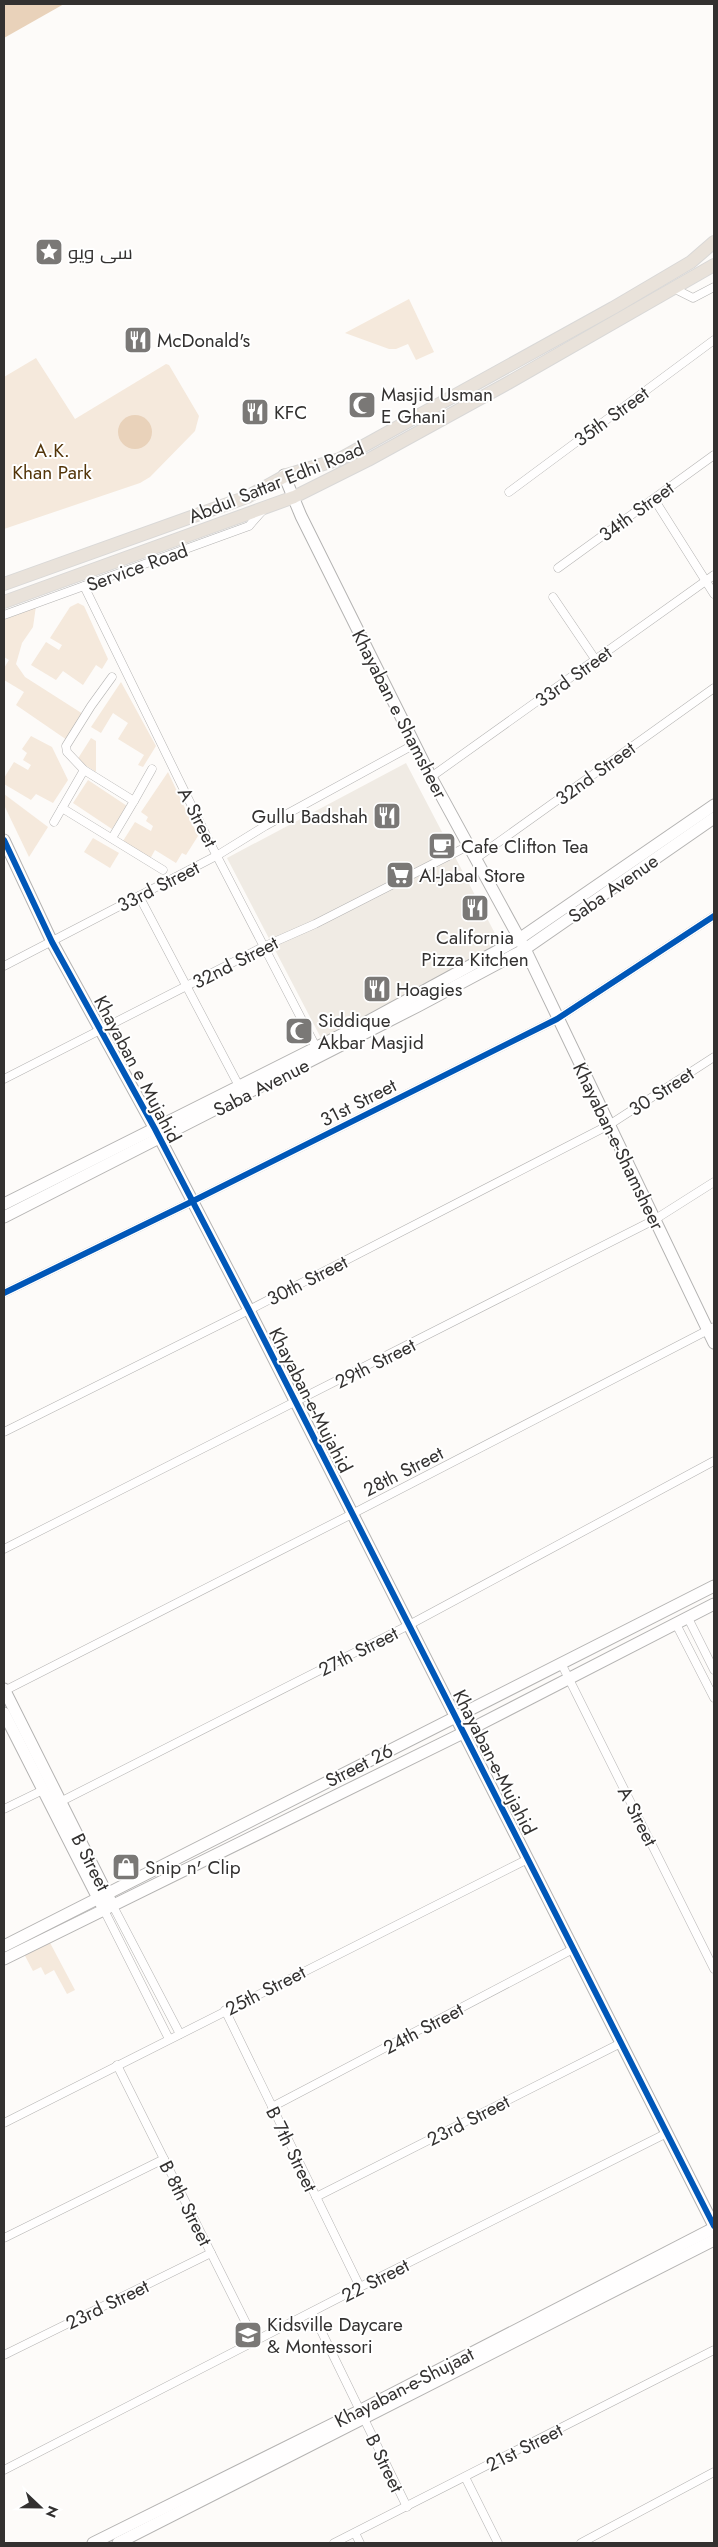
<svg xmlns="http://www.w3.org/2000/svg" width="718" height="2547" viewBox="0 0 718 2547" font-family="Jost,Cairo,sans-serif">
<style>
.built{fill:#f0ebe4}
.green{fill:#f5e9dc}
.water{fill:#e9d2ba}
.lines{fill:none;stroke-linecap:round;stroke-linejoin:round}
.street-casing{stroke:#b4b3b2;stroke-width:9}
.secondary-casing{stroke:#b4b3b2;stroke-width:13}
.primary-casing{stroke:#d9d8d7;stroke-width:14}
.street{stroke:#fffefe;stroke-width:8}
.secondary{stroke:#fffefe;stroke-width:11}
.primary{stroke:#e9e2da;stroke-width:12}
.cycleway-casing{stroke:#fff;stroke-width:9}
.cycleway{stroke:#0057b8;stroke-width:6}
.labels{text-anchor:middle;stroke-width:4;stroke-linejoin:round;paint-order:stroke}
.poi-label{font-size:19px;fill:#333130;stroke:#fff;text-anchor:start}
.street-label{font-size:19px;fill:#333130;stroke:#fff}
.park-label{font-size:19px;fill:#533509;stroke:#fff}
</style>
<rect width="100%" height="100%" fill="#fdfbf9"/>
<path class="built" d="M406 763 501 945 322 1040 227 858Z"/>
<g class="green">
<path d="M409 299 434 352 416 360 408 344 396 349H389L345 333Z"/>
<path d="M36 358 75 419 166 364 169 365 199 416 195 431 150 477 140 483 4 529V377Z"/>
<path d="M78 603 84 606 108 659 102 669 96 665 83 685 63 671 56 680 31 665 46 642 59 650 62 645 50 638 70 607Z"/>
<path d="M36 606 33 627 22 643 16 664 25 677 83 714 67 740 16 705 24 692 4 680V668L9 660 4 657V620Z"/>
<path d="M121 682 156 746 143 767 138 765 144 755 118 739 128 723 113 713 101 733 91 727Z"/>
<path d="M31 736 52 747 68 780 53 803 36 794 31 800 4 784V778L14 762 28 770 31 765 23 760 27 753 22 749Z"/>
<path d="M91 738 96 741V772L77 760Z"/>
<path d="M168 772 198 836 186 855 182 853 176 863 155 850 150 859 123 841 135 822 151 831 153 826 146 821 148 817 141 812Z"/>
<path d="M88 780 127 806 112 829 73 803Z"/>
<path d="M4 794 48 827 29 857 4 805Z"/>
<path d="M93 838 119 853 110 868 84 852Z"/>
<path d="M48 1939 75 1990 67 1994 54 1970 45 1975 41 1967 33 1971 23 1952Z"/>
</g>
<g class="water">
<path d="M4 4H64L4 38Z"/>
<circle cx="135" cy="432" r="17"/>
</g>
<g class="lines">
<defs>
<g id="street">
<path d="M673 288 693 298 714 287"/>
<path d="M509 492 714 340"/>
<path d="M654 499 714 594"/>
<path d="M558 568 714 455"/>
<path d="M84 586 207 837 316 1047"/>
<path d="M553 597 595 659"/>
<path d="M4 615 249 526 263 510"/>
<path d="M84 770 134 801 112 838"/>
<path d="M431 777 714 575"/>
<path d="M134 801 152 769"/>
<path d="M62 808 163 870"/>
<path d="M54 822 84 770 67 752 66 746 91 706 112 677"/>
<path d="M475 859 714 688"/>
<path d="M139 896 239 1086"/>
<path d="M4 966 218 855 265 826 415 744"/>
<path d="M4 1079 265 946 315 924 468 846"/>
<path d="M4 1293 191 1202 557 1019 714 916"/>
<path d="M4 1432 249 1310 609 1125 714 1057"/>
<path d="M4 1549 654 1220 714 1182"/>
<path d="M688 1618 714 1670"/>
<path d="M676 1624 714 1698"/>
<path d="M561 1663 714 1969"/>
<path d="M4 1691 352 1514 714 1327"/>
<path d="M58 1803 409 1625 714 1461"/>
<path d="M4 1809 43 1790"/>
<path d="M113 1906 180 2034"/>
<path d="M104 1910 169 2039"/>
<path d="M225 2010 360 2287"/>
<path d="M117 2065 255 2341"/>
<path d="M272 2107 573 1949"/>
<path d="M4 2123 528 1859"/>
<path d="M316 2197 621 2043"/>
<path d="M4 2238 164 2159"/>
<path d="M312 2312 407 2507"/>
<path d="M4 2355 211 2253"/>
<path d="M4 2470 360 2287 667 2133"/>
<path d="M465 2477 498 2543"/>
<path d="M355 2533 360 2543"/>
<path d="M334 2543 714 2350"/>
<path d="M581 2543 714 2472"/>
</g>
<g id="secondary">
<path d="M284 475 301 516 431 777 525 949 714 1343"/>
<path d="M4 840 52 942 155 1129 249 1310 714 2226"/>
<path d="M4 1204 363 1024 519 939 714 805"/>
<path d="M4 1217 418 1006 525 949 714 818"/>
<path d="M4 1689 110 1900"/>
<path d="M4 1713 101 1904"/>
<path d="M4 1946 714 1586"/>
<path d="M4 1959 463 1733 714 1604"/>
<path d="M93 2543 359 2411 714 2228"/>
<path d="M118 2543 714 2240"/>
</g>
<g id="primary">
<path d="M4 584 247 497 287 475 340 459 613 308 691 262 714 242"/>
<path d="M4 602 294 497 368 460 508 383 714 265"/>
</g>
</defs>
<use href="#street" class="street-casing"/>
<use href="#secondary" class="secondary-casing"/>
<use href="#primary" class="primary-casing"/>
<use href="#street" class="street"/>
<use href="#secondary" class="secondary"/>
<use href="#primary" class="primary"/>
<defs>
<g id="cycleway">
<path d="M4 840 52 942 155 1129 249 1310 714 2226"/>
<path d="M4 1293 191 1202 557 1019 714 916"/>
</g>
</defs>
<use href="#cycleway" class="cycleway-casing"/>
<use href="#cycleway" class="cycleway"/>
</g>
<defs>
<symbol id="sight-square" viewBox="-11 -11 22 22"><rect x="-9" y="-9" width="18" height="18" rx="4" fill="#7a7876" stroke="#fff"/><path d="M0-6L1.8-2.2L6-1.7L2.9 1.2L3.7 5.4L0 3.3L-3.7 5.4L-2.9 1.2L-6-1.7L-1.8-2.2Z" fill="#fff"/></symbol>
<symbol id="restaurant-square" viewBox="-11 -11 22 22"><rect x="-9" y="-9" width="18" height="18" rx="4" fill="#7a7876" stroke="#fff"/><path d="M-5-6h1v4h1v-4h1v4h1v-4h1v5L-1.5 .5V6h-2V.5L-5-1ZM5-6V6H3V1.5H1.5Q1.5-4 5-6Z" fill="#fff"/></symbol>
<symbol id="mosque-square" viewBox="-11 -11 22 22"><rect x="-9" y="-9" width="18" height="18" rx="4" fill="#7a7876" stroke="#fff"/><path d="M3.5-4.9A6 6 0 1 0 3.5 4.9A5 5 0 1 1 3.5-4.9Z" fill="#fff"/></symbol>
<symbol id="cafe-square" viewBox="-11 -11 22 22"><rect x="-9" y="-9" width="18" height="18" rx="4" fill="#7a7876" stroke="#fff"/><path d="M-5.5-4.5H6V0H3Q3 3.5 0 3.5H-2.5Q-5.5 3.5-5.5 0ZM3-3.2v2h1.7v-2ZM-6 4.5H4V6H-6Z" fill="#fff"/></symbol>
<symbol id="supermarket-square" viewBox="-11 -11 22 22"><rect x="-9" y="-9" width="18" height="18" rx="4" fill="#7a7876" stroke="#fff"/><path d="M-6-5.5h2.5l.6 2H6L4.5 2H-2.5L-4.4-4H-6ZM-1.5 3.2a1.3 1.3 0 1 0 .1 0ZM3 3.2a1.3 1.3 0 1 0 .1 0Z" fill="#fff"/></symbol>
<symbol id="shop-square" viewBox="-11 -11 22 22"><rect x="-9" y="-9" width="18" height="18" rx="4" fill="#7a7876" stroke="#fff"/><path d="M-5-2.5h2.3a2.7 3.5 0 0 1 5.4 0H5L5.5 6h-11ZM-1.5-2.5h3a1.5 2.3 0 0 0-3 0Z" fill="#fff"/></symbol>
<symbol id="school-square" viewBox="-11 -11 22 22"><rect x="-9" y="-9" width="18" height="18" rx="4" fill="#7a7876" stroke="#fff"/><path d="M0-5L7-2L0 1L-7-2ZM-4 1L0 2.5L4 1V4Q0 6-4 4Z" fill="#fff"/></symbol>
</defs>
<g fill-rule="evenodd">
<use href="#sight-square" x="33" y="236" width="32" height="32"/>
<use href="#restaurant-square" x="122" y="324" width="32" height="32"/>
<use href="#mosque-square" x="346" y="389" width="32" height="32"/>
<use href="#restaurant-square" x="239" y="396" width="32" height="32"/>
<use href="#restaurant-square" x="371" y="800" width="32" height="32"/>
<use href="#cafe-square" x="426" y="830" width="32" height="32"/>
<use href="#supermarket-square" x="384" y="859" width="32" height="32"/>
<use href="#restaurant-square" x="459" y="892" width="32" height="32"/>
<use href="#restaurant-square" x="361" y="973" width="32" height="32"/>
<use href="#mosque-square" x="283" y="1015" width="32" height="32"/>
<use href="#shop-square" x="110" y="1851" width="32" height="32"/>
<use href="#school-square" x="232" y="2319" width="32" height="32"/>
</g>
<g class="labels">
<g class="poi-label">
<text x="68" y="259">سی ویو</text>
<text x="157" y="347">McDonald's</text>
<text x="381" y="401">Masjid Usman<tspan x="381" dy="22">E Ghani</tspan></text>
<text x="274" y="419">KFC</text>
<text x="368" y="823" text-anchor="end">Gullu Badshah</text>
<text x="461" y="853">Cafe Clifton Tea</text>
<text x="419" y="882">Al-Jabal Store</text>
<text x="475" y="944" text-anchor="middle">California<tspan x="475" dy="22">Pizza Kitchen</tspan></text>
<text x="396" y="996">Hoagies</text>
<text x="318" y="1027">Siddique<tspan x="318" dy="22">Akbar Masjid</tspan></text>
<text x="145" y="1874">Snip n' Clip</text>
<text x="267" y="2331">Kidsville Daycare<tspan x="267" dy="22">&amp; Montessori</tspan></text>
</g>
<g class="street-label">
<text transform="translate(611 416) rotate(-36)" y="7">35th Street</text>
<text transform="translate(276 482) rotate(-22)" y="7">Abdul Sattar Edhi Road</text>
<text transform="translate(636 511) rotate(-36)" y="7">34th Street</text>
<text transform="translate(137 567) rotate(-20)" y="7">Service Road</text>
<text transform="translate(573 676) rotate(-36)" y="7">33rd Street</text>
<text transform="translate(400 714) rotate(63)" y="7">Khayaban e Shamsheer</text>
<text transform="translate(595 773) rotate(-36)" y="7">32nd Street</text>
<text transform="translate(198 817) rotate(63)" y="7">A Street</text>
<text transform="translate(158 886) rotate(-27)" y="7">33rd Street</text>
<text transform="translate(613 888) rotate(-35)" y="7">Saba Avenue</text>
<text transform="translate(235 962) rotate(-27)" y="7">32nd Street</text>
<text transform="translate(138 1069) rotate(62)" y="7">Khayaban e Mujahid</text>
<text transform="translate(261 1087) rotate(-27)" y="7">Saba Avenue</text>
<text transform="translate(661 1091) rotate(-33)" y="7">30 Street</text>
<text transform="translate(358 1102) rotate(-27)" y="7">31st Street</text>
<text transform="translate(619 1146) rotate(64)" y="7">Khayaban-e-Shamsheer</text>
<text transform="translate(307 1280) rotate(-27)" y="7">30th Street</text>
<text transform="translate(375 1363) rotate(-27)" y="7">29th Street</text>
<text transform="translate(311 1400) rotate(63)" y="7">Khayaban-e-Mujahid</text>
<text transform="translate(403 1471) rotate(-27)" y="7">28th Street</text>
<text transform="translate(358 1651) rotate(-27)" y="7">27th Street</text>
<text transform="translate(495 1762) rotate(63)" y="7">Khayaban-e-Mujahid</text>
<text transform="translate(359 1765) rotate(-27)" y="7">Street 26</text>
<text transform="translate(638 1816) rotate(63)" y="7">A Street</text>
<text transform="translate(91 1862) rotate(63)" y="7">B Street</text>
<text transform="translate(265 1990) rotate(-27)" y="7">25th Street</text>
<text transform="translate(423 2028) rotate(-28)" y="7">24th Street</text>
<text transform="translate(468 2120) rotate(-27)" y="7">23rd Street</text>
<text transform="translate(292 2149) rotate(64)" y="7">B 7th Street</text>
<text transform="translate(186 2203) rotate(63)" y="7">B 8th Street</text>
<text transform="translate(375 2280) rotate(-27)" y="7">22 Street</text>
<text transform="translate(107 2304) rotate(-26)" y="7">23rd Street</text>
<text transform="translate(404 2387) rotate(-27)" y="7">Khayaban-e-Shujaat</text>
<text transform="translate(524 2447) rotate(-27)" y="7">21st Street</text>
<text transform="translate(385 2463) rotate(64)" y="7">B Street</text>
</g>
<g class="park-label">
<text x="52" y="457">A.K.<tspan x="52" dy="22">Khan Park</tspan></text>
</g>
</g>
<rect width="718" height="2547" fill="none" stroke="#333130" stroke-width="10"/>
<g transform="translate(40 2507) rotate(112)" stroke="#ffffff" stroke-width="4" paint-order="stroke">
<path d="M0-4L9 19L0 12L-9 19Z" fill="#333130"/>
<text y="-8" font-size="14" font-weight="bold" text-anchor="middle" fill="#333130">N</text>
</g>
</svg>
